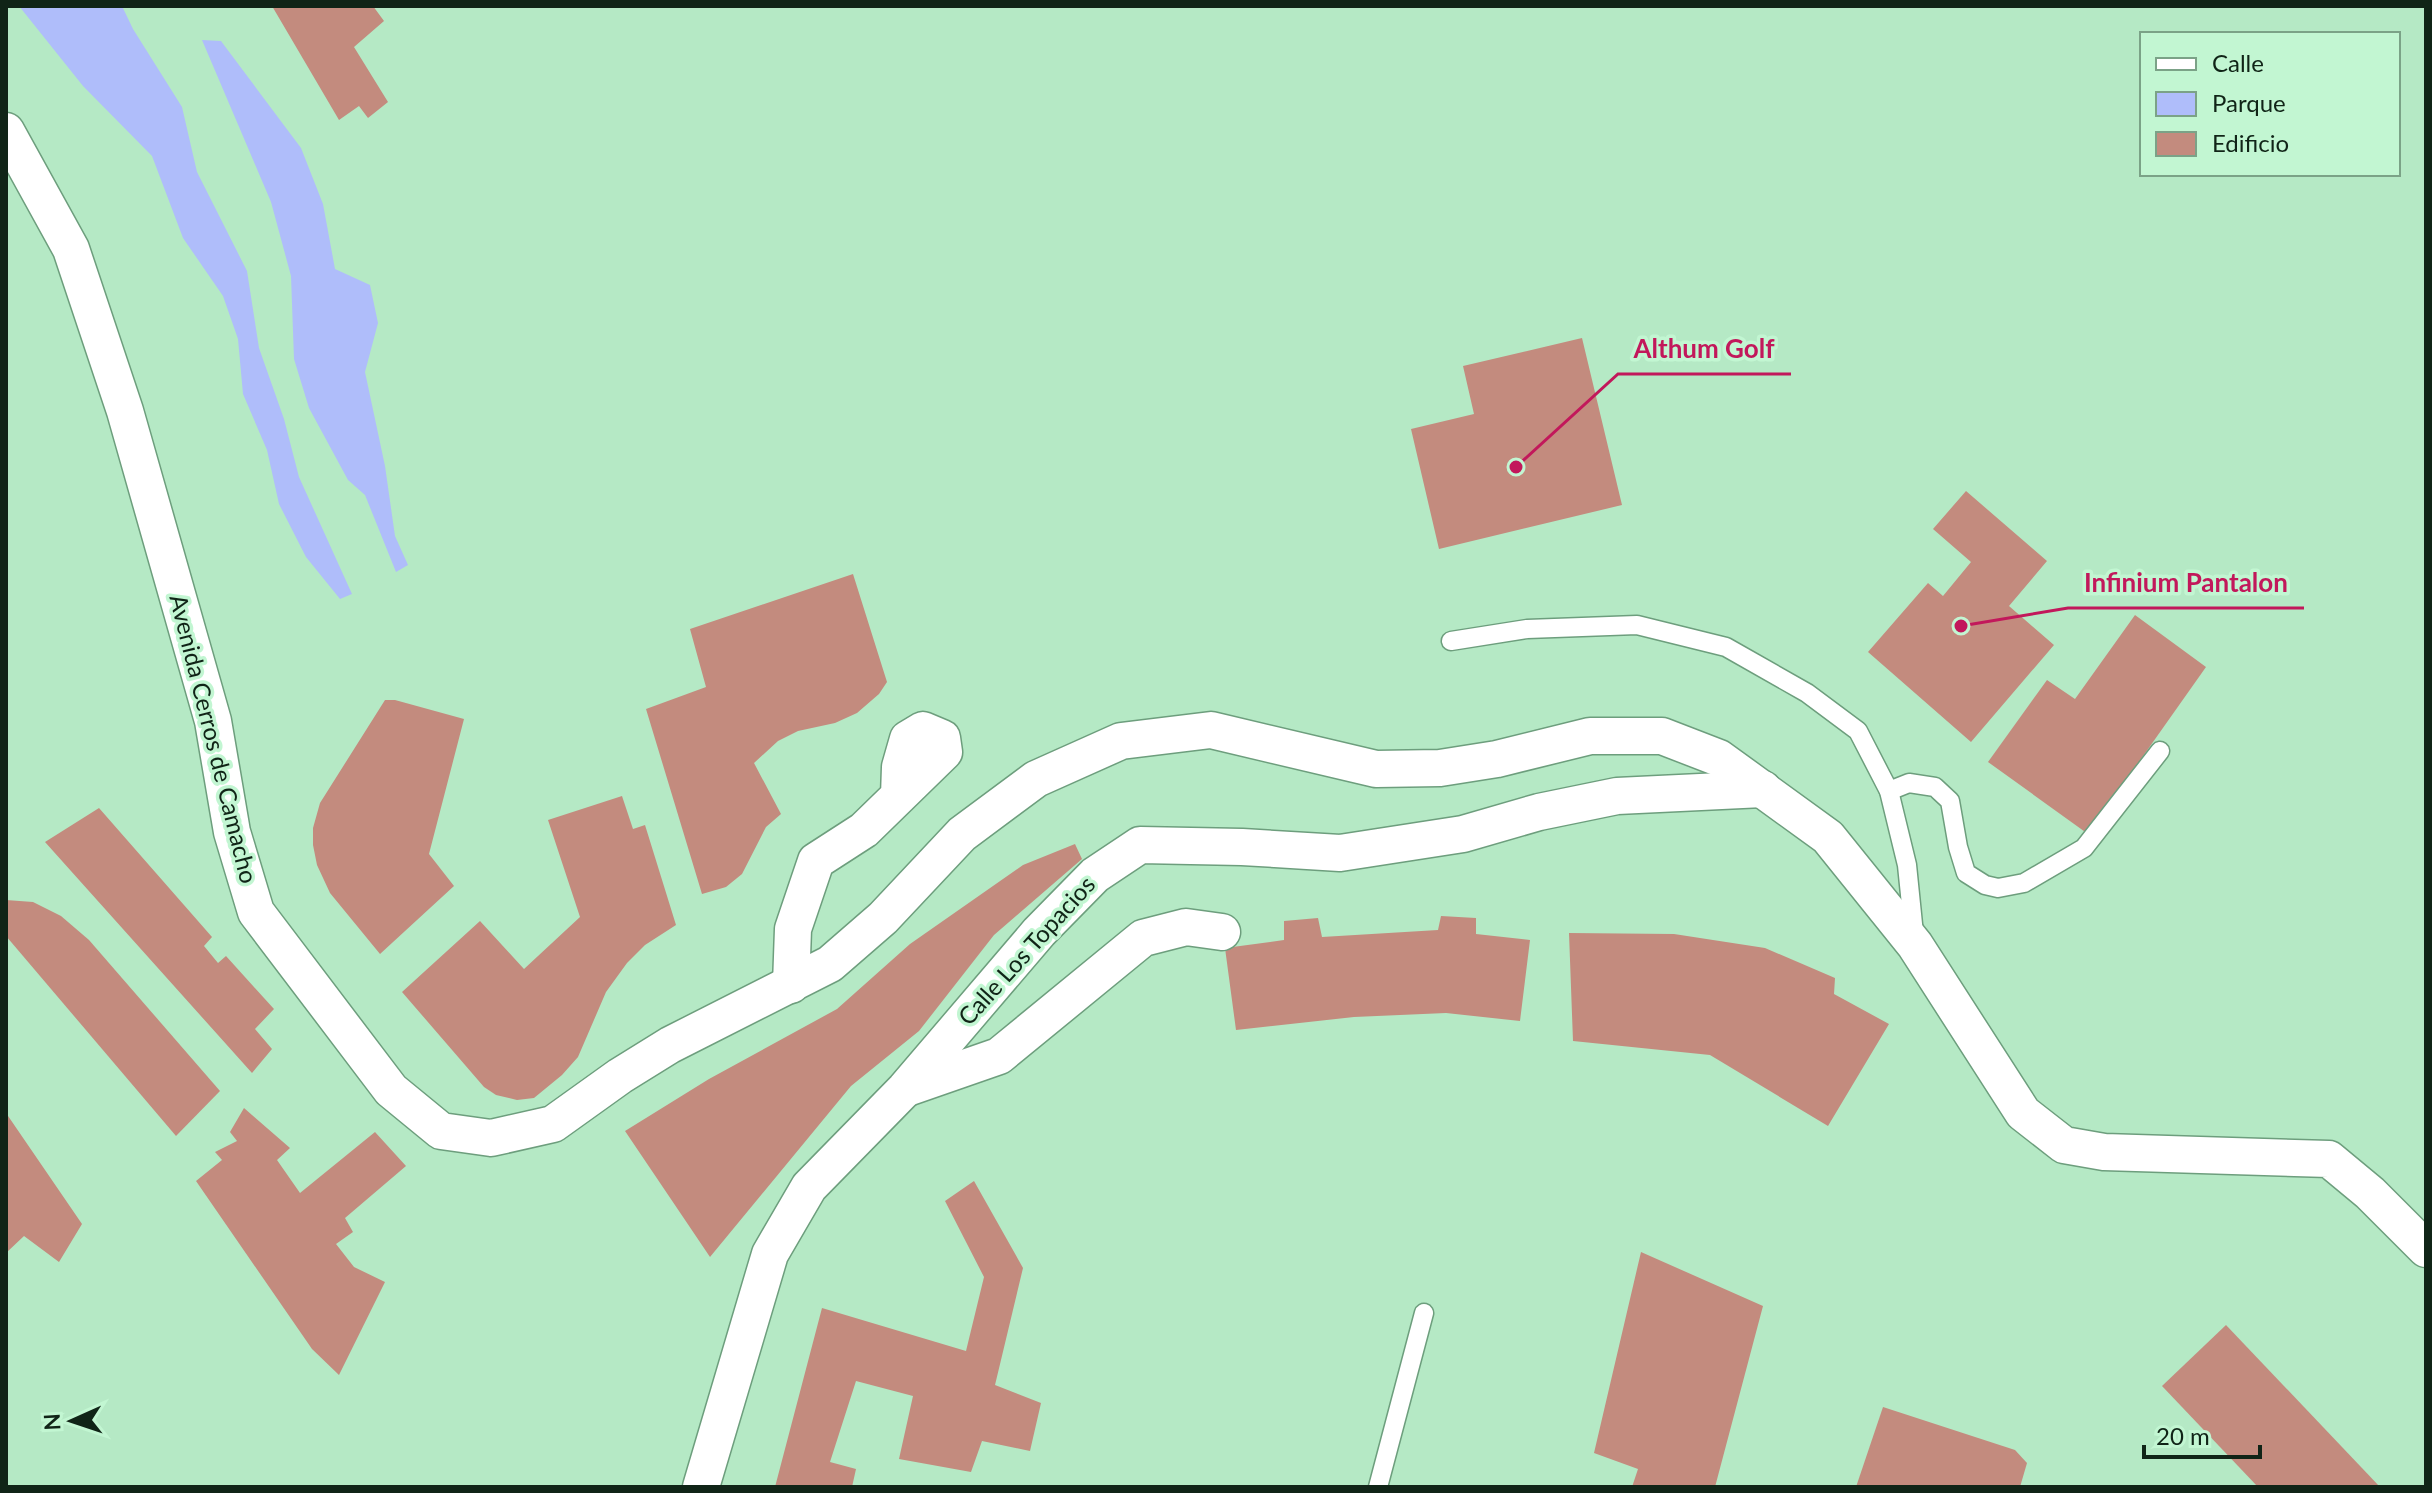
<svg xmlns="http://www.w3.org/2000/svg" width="2432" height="1493" viewBox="0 0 2432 1493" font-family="Lato,sans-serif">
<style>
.green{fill:#afbdfa}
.building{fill:#c38b7e}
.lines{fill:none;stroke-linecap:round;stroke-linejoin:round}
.service-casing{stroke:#6d9e7d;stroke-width:21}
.minor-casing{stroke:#6d9e7d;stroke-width:39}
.service{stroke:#fff;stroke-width:18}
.minor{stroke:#fff;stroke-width:36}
.labels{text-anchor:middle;stroke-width:7;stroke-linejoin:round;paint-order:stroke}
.street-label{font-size:24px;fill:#102417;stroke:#c2f6d2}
.leader{fill:none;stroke:#c2185b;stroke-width:3}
.callout-dot{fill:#c2185b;stroke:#c2f6d2;stroke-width:3}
.callout-label{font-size:26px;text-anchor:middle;font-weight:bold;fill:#c2185b;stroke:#c2f6d2;stroke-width:7;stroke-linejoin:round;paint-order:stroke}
</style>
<rect width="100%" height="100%" fill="#b5e9c5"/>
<g class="green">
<path d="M19 6H122L133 29 182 107 197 172 247 271 259 348 284 419 299 477 352 594 340 599 306 557 279 504 267 450 243 394 238 339 223 296 183 238 152 156 83 86Z"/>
<path d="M202 40 221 41 301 148 323 204 335 269 370 285 378 323 365 372 385 466 395 536 408 565 396 572 365 495 348 480 309 408 294 359 291 276 271 202Z"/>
</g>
<g class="building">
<path d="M272 6H373L384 21 354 47 388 102 368 118 359 106 339 120Z"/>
<path d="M1582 338 1622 505 1439 549 1411 429 1474 414 1463 366Z"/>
<path d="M1966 491 2047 561 2009 606 2054 645 1971 742 1868 652 1928 583 1943 596 1971 562 1933 529Z"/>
<path d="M853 574 887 682 879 694 857 713 835 723 798 731 778 741 754 763 781 814 766 827 742 874 726 887 702 894 646 709 706 687 690 629Z"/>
<path d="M2135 615 2206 667 2088 834 1988 762 2047 680 2075 699Z"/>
<path d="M385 700H395L464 719 429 854 454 886 380 954 330 893 317 865 313 845V828L320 803Z"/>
<path d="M622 796 633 829 645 825 676 925 645 945 627 963 606 992 578 1057 562 1075 534 1098 517 1100 496 1095 484 1087 402 992 480 921 524 969 580 917 548 820Z"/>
<path d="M99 808 212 937 204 946 218 963 226 956 274 1009 255 1029 272 1049 252 1073 45 842Z"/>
<path d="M1075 844 1082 859 994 935 919 1031 851 1086 710 1257 625 1131 709 1079 837 1009 910 944 1023 865Z"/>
<path d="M6 900 33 902 61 916 89 940 220 1091 176 1136 6 936Z"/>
<path d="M1441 916 1476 918V934L1530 940 1520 1021 1446 1013 1354 1017 1236 1030 1225 948 1284 940V921L1318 918 1322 937 1438 930Z"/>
<path d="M1569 933 1674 934 1765 948 1835 978 1834 994 1889 1024 1828 1126 1710 1055 1573 1041Z"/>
<path d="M244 1108 290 1148 277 1160 300 1193 375 1132 406 1166 345 1218 353 1232 336 1244 354 1267 385 1282 339 1375 312 1349 196 1181 222 1160 215 1152 237 1141 230 1132Z"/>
<path d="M6 1113 82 1224 59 1262 24 1236 6 1253Z"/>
<path d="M974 1181 1023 1268 995 1385 1041 1403 1030 1451 982 1441 971 1472 899 1459 913 1396 856 1381 830 1462 856 1469 852 1487H775L822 1308 966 1351 984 1277 945 1201Z"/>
<path d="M1641 1252 1763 1306 1715 1487H1632L1638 1469 1594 1453Z"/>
<path d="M2226 1325 2380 1487H2258L2162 1386Z"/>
<path d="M1883 1407 2015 1450 2027 1463 2020 1487H1856Z"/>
</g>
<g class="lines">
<defs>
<g id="service">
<path d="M1451 641 1527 629 1637 625 1726 647 1807 693 1858 731 1889 791 1907 865 1914 934"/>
<path d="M1889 791 1909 783 1935 787 1950 801 1958 847 1966 873 1985 885 1998 888 2024 883 2084 848 2160 751"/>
<path d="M1378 1487 1424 1313"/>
</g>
<g id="minor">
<path d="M6 131 71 249 125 411 213 721 232 832 256 912 391 1090 441 1131 491 1138 553 1124 620 1076 670 1045 830 964 883 918 962 834 1036 779 1121 741 1211 730 1376 769 1440 768 1497 759 1590 736H1662L1719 758 1828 837 1915 945 2023 1113 2064 1145 2104 1152 2329 1159 2370 1193 2426 1249"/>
<path d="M791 985 793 929 816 861 864 830 944 752 942 738 923 730 908 739 900 767 899 796"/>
<path d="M907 1088 999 1056 1143 938 1186 927 1222 932"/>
<path d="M701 1487 770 1254 809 1187 905 1089 1039 932 1095 875 1140 845 1242 847 1340 853 1463 834 1539 812 1617 796 1763 789"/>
</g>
</defs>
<use href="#service" class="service-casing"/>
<use href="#minor" class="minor-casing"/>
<use href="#service" class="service"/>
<use href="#minor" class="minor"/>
</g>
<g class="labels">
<g class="street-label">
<text transform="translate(213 739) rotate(76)" y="8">Avenida Cerros de Camacho</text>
<text transform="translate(1027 951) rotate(-48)" y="8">Calle Los Topacios</text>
</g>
</g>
<path class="leader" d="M1516 467L1618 374H1791M1961 626L2068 608H2304"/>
<g class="callout-dot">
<circle cx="1516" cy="467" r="8"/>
<circle cx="1961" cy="626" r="8"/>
</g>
<g class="callout-label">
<text x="1704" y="358">Althum Golf</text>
<text x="2186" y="592">Infinium Pantalon</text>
</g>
<rect width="2432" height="1493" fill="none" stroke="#102417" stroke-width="16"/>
<rect x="2140" y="32" width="260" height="144" fill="#c2f6d2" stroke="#7ba287" stroke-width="2"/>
<rect x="2156" y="58" width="40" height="12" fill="#ffffff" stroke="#7ba287" stroke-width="2"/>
<text x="2212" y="72" font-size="24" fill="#102417">Calle</text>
<rect x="2156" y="92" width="40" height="24" fill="#afbdfa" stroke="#7ba287" stroke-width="2"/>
<text x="2212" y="112" font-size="24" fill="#102417">Parque</text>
<rect x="2156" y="132" width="40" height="24" fill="#c38b7e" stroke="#7ba287" stroke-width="2"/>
<text x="2212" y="152" font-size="24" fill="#102417">Edificio</text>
<g transform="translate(72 1421) rotate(267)" stroke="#c2f6d2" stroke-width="6" paint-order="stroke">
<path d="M0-6L14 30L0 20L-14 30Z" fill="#102417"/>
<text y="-12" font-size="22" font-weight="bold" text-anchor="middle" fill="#102417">N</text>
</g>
<path d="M2144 1445v12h116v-12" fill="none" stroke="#102417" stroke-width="4"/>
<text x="2156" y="1445" font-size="24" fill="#102417" stroke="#c2f6d2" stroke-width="6" paint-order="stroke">20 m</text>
</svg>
